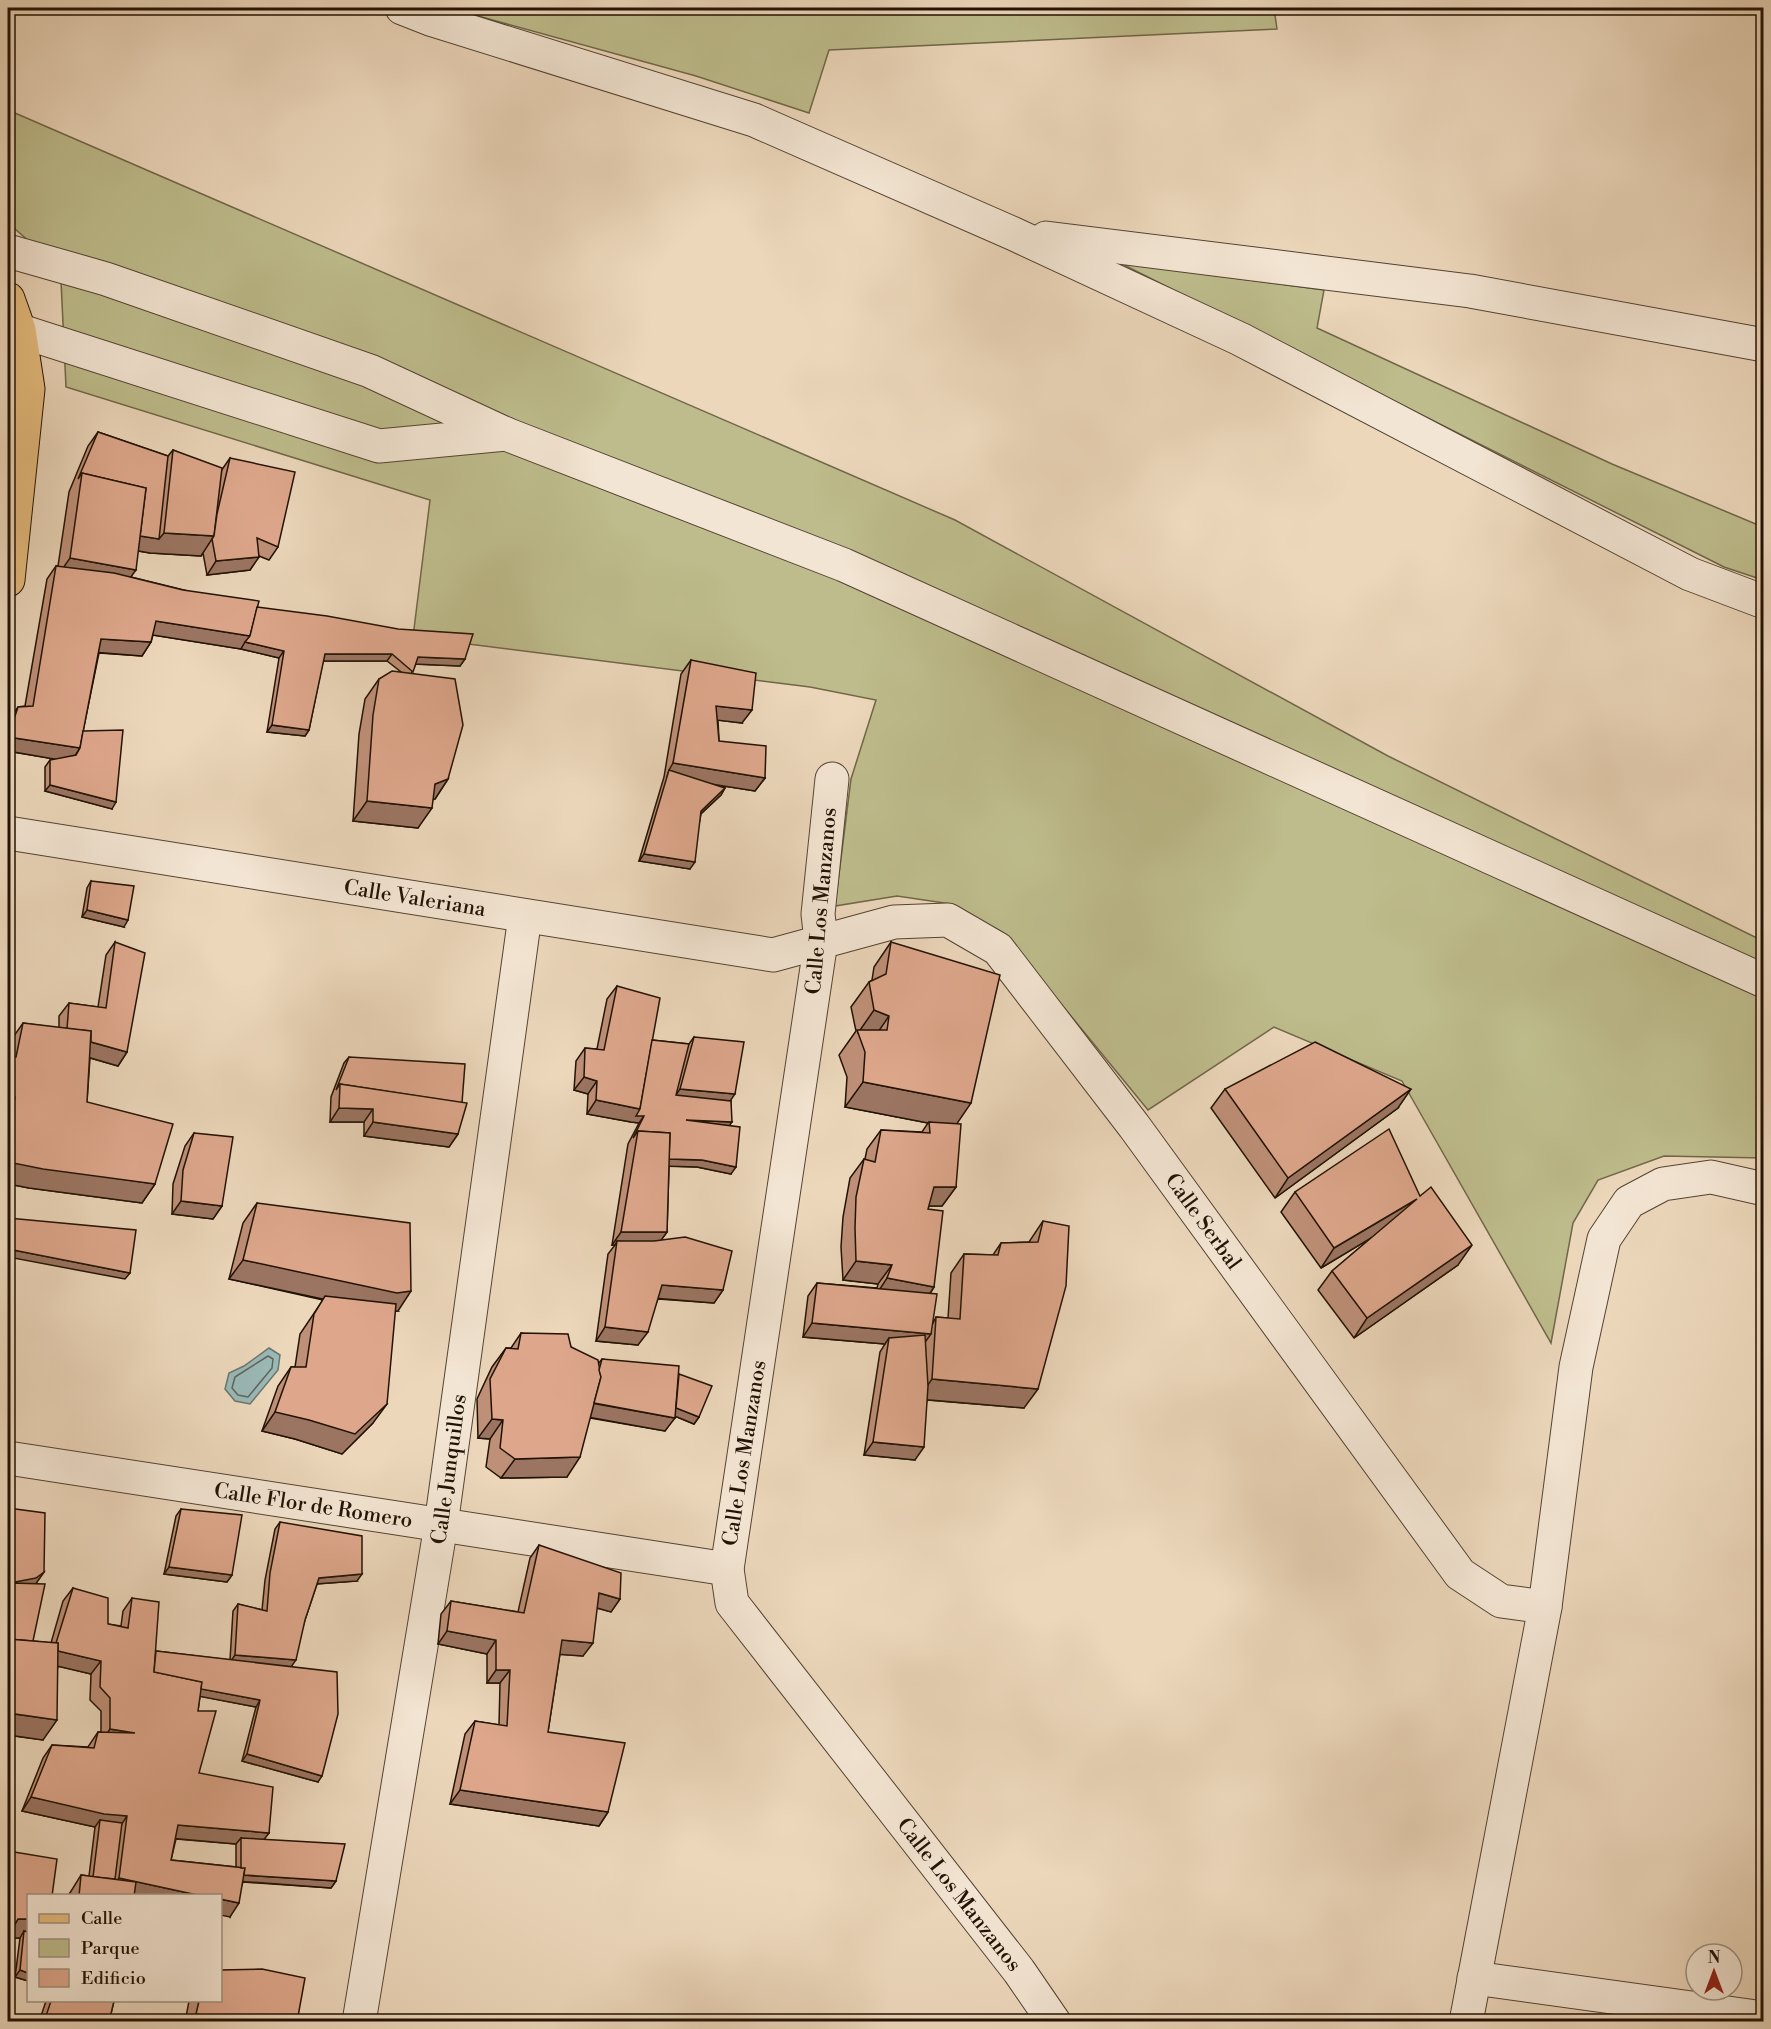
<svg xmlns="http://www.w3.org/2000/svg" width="1771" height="2029" viewBox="0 0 1771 2029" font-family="'Libre Bodoni',serif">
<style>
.green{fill:#bebc8c;stroke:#706748;stroke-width:1.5}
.water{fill:#9ab8b6;stroke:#6a766f;stroke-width:1.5}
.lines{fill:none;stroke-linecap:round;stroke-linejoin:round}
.shore{stroke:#5e655d;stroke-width:1.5}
.minor-casing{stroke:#544332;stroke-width:35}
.major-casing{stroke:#221204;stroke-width:35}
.minor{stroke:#f3e5d3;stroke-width:33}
.major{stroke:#e6bc7e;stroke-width:33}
.wall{fill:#bf9078;stroke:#221204;stroke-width:1.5;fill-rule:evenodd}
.shaded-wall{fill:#9b7562;stroke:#221204;stroke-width:1.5}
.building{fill:#dea78c;stroke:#221204;stroke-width:1.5}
.labels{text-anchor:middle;stroke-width:4.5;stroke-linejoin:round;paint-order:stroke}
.street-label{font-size:21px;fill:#221204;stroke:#f3e5d3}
</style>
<rect width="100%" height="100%" fill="#ecd7bb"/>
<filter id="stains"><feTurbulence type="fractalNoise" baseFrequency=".00333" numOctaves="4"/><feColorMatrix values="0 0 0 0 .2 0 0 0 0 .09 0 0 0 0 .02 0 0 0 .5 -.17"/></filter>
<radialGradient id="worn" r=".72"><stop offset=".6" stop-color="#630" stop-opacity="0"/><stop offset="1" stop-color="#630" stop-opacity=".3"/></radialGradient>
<g class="green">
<path d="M457 8H1274L1277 29 829 50 809 113 696 76 478 16Z"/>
<path d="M8 110 955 520 1388 756 1763 941V1158L1664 1156 1598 1180 1573 1223 1551 1343 1402 1081 1274 1027 1148 1110 1002 932 951 904 897 896 835 906 851 779 876 700 810 687 413 637 430 500 66 387 61 281 45 255 8 223Z"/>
<path d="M1120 263 1324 290 1317 328 1612 464 1763 527V580L1724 567Z"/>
</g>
<path class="water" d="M269 1348 280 1355 278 1370 250 1404 235 1401 225 1389 229 1373 244 1366Z"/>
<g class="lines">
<path class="shore" d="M268 1356 273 1359 272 1368 248 1397 238 1395 232 1388 235 1377Z"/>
<defs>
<g id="minor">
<path d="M402 8 430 19 754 120 1014 234 1240 339 1690 574 1764 602"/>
<path d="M1046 238 1470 291 1764 345"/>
<path d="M8 251 106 279 370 371 506 434 379 446 8 327"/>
<path d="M506 434 844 565 1764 981"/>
<path id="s1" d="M832 779 818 914 821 941 727 1569 732 1603 1019 1971 1054 2022"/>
<path id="s2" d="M8 833 773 955 894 922 948 920 998 949 1134 1126 1460 1574 1501 1601 1545 1607"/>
<path id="s3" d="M8 1458 727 1569"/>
<path d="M1474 1978 1764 2018"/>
<path id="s4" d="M359 2022 441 1525 525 916"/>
<path d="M1466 2022 1545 1607 1576 1367 1604 1239 1629 1202 1663 1184 1711 1177 1764 1189"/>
</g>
<path id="major" d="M8 299 19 330 28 389 8 580"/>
</defs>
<use href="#minor" class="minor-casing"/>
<use href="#major" class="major-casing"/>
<use href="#minor" class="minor"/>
<use href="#major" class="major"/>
</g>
<g class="wall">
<path d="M98 432 168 456 173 450 221 471 230 458 278 547 269 560 259 556 250 570 207 575 203 553 201 556 150 553 138 551 131 577 465 659 460 666 416 664 411 674 448 779 435 799H433L418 828 353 821 359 734 365 699 379 679 401 672 387 661H323L309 730 305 736 267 732 279 658 241 649 153 635 151 642 142 656 99 653 83 731 112 809 45 791V767L50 760 55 759 8 751V724L9 720 18 707 25 706 47 579 56 566H58L69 492 88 446Z"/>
<path d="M691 660 742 723 718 720 719 741 765 778 755 791 717 785 725 788 721 795 701 814 690 869 639 861 664 777 681 674Z"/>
<path d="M91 881 124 927 82 917 87 888Z"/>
<path d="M115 942 127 1052 118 1066 90 1058 87 1102 155 1184 142 1203 29 1188 8 1184V1050L9 1043 23 1023 59 1028V1016L69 1003 98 1007 106 955Z"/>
<path d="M891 942 957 1124 956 1187 942 1206H929L928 1209 934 1287 930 1294 933 1323 936 1317 948 1318 951 1273 964 1254 993 1255 1001 1243 1029 1242 1043 1221 1024 1408 927 1400 915 1460 864 1455 880 1352 885 1344 803 1337 808 1296 817 1283 877 1288 878 1284 843 1280 841 1247 843 1217 850 1178 864 1159H865L867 1149 881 1130 922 1132 928 1123 845 1107 847 1077 839 1055 856 1031 851 1007 869 982 872 980 874 967Z"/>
<path d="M617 986 652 1040 689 1044 694 1037 731 1101 729 1126 731 1174 697 1167 669 1166 667 1232 661 1240 723 1290 714 1303 658 1299 638 1345 596 1341 608 1254 615 1245H612L628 1144 639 1123 631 1122 587 1114 588 1094 574 1090 576 1061 585 1048 597 1049 607 999Z"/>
<path d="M349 1057 458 1134 449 1147 364 1136V1122H330L331 1097 344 1063Z"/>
<path d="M1225 1089 1398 1108 1275 1198 1211 1108Z"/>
<path d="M194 1133 222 1206 213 1219 172 1214 173 1184 185 1146Z"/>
<path d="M1295 1192 1420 1196 1458 1265 1354 1338 1318 1290 1332 1271 1372 1237 1321 1268 1281 1212Z"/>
<path d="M257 1203 398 1311H395L373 1423 342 1454 295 1439 262 1431 278 1386 291 1367H295L300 1334 323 1300 229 1279 243 1223Z"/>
<path d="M521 1333 571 1347 598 1364 602 1359 679 1374 699 1417 694 1424 675 1416 665 1431 590 1418 567 1477 501 1478 486 1467 490 1439 478 1438 477 1399 492 1367 506 1348H511Z"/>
<path d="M8 1508 44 1572 36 1583 33 1641 51 1643 63 1601 73 1588 108 1624 121 1626 123 1611 132 1598 156 1651 230 1660 233 1611 238 1604 262 1610 265 1580 275 1529 280 1522 357 1581 317 1584 305 1620 291 1667 318 1782 242 1761 256 1707 200 1696 198 1711 199 1773 269 1833 264 1839 336 1881 331 1888 243 1882 230 1917 220 1896H68L81 1875 89 1876 95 1827 22 1811 43 1758 52 1745 88 1747 98 1732H101V1711L90 1700 91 1674 58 1666 43 1740 8 1735ZM176 1839 236 1844V1867L171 1860Z"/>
<path d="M181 1509 232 1575 227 1582 164 1574 176 1516Z"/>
<path d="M539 1545 620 1599 611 1612 597 1608 583 1656 560 1654 548 1732 608 1812 599 1826 450 1804 465 1734 475 1721 499 1725 500 1683H487V1654L438 1644 441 1614 451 1601 518 1612 530 1558Z"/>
<path d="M28 1896V1981L15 1977 20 1938H8Z"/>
<path d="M46 2001H114L109 2022H39Z"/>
<path d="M189 2001H220L297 2022H185Z"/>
</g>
<g class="shaded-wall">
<path d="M164 533 214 536 201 556 150 553 127 549 136 535 159 539Z"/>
<path d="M259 557 250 570 207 575 216 561Z"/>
<path d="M70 558 136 570 122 589 56 578Z"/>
<path d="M156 621 250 636 241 649 146 634Z"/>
<path d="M101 639 151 642 142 656 92 652Z"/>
<path d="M245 642 284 651 279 658 241 649Z"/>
<path d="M325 654H392L387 661H320Z"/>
<path d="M418 657 465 659 460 666 413 664Z"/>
<path d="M716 706 752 710 742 723 707 719Z"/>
<path d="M272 725 309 730 305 736 267 732Z"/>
<path d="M8 737 80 748 71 762 8 751Z"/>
<path d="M673 763 765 778 755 791 667 777 669 770Z"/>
<path d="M448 779 435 799 422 803 435 784Z"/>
<path d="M50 785 116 802 112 809 45 791Z"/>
<path d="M725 788 721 795 696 818 701 811Z"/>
<path d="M367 801 432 808 418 828 353 821Z"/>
<path d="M644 854 695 862 690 869 639 861Z"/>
<path d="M87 910 128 920 124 927 82 917Z"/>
<path d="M874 1010 889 1016 872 1041 858 1033Z"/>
<path d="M87 1041 127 1052 118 1066 77 1054Z"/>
<path d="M584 1077 597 1081 588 1094 574 1090Z"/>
<path d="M863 1082 971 1103 954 1128 929 1122 928 1123 845 1107Z"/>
<path d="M680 1089 735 1094 726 1107 671 1102Z"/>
<path d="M1411 1089 1398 1108 1275 1198 1288 1178Z"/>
<path d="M596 1100 640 1109 644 1116 639 1123 631 1122 587 1114Z"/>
<path d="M339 1108 373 1109 364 1122H330Z"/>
<path d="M686 1120 732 1122 727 1129Z"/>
<path d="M373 1122 458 1134 449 1147 364 1136Z"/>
<path d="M665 1159 702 1160 736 1167 731 1174 697 1167 660 1166Z"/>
<path d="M8 1162 155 1184 142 1203 29 1188 8 1184Z"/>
<path d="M934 1187H956L942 1206H921Z"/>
<path d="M1417 1199 1403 1219 1321 1268 1334 1248Z"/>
<path d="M181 1201 222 1206 213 1219 172 1214Z"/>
<path d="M621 1232H667L657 1246 617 1241 615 1245H612Z"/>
<path d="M1472 1245 1458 1265 1354 1338 1367 1318Z"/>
<path d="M8 1249 130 1273 125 1279 8 1257Z"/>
<path d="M243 1260 411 1291 398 1311 383 1312 229 1279Z"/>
<path d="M856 1261 892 1265 878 1284 843 1280Z"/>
<path d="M887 1278 934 1287 921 1307 874 1298Z"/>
<path d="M662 1285 723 1290 714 1303 653 1298Z"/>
<path d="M812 1323 931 1334 921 1348 889 1338 885 1344 803 1337Z"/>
<path d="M605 1327 648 1332 638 1345 596 1341Z"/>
<path d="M932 1379 1038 1389 1024 1408 918 1399Z"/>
<path d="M591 1403 675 1418 665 1431 582 1416Z"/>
<path d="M387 1404 373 1423 342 1454 295 1439 262 1431 275 1412Z"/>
<path d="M672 1406 699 1417 694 1424 667 1413Z"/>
<path d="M492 1419 503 1420 490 1439 478 1438Z"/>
<path d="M873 1442 924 1447 915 1460 864 1455Z"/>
<path d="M580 1457 567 1477 501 1478 515 1459Z"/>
<path d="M169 1567 232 1575 227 1582 164 1574Z"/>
<path d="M44 1572 35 1585 10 1583Z"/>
<path d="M362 1574 357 1581 315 1584 319 1578Z"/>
<path d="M599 1593 620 1599 611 1612 590 1606Z"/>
<path d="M447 1631 496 1640 487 1654 438 1644Z"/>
<path d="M562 1640 593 1643 583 1656 553 1654Z"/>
<path d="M54 1650 101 1661 91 1674 44 1663Z"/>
<path d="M235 1655 296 1660 291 1667 230 1662Z"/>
<path d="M496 1670H510L500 1683H487Z"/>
<path d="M150 1679 260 1700 256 1707 145 1686Z"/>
<path d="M8 1713 57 1720 43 1740 8 1735Z"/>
<path d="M110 1729 135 1733 101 1742Z"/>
<path d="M247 1754 322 1776 318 1782 242 1761Z"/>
<path d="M460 1790 608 1812 599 1826 450 1804Z"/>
<path d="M31 1797 127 1816 118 1830 100 1820 95 1827 22 1811Z"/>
<path d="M178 1825 269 1833 259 1846 241 1838 236 1844 169 1838Z"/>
<path d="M241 1875 336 1881 331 1888 236 1881Z"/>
<path d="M119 1878 202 1896H131L109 1891Z"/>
<path d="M220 1899 239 1903 230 1917 220 1915Z"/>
<path d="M18 1919H28V1938L24 1931 20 1938H8V1934Z"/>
<path d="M20 1970 28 1973V1981L15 1977Z"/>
<path d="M196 2014 220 2018 218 2022H191Z"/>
<path d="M46 2016 68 2022H42Z"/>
</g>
<g class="building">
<path d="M98 432 168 456 159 539 140 536 146 488 82 473 78 479Z"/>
<path d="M173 450 222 468 214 536 164 533Z"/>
<path d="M230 458 295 472 278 547 257 538 259 557 216 561 212 539 214 536 217 514Z"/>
<path d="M82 473 146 488 136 570 70 558Z"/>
<path d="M56 566 114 573 183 590 259 601 250 636 156 621 151 642 101 639 80 748 8 737 18 707 33 706Z"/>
<path d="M257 607 327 616 398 629 473 634 465 659 418 657 413 672 392 654H325L309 730 272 725 284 651 245 642 250 636Z"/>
<path d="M691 660 756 673 752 710 716 706 719 741 766 746 765 778 673 763Z"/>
<path d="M392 671 455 679 463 725 448 779 435 784 432 808 367 801 373 715 379 679Z"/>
<path d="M123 730 116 802 50 785V760L76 755 80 748 83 731Z"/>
<path d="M669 770 725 788 701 811 695 862 644 854Z"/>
<path d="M91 881 134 886 128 920 87 910Z"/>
<path d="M115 942 145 953 127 1052 91 1042V1031L67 1029 69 1003 106 1008Z"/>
<path d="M891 942 1000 975 971 1103 863 1082 865 1052 857 1030H887L889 1016 874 1010 869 982 886 974Z"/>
<path d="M617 986 660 998 640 1109 596 1100 597 1081 584 1077 585 1048 604 1050Z"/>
<path d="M23 1023 91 1031 87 1102 173 1124 155 1184 43 1169 8 1162V1122L11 1121 15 1097 8 1094V1057H16Z"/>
<path d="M694 1037 744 1042 735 1094 680 1089Z"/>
<path d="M652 1040 689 1044 676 1095 731 1101 732 1122 686 1120 740 1127 736 1167 702 1160 669 1159 670 1133 638 1131 633 1138 644 1116H636L640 1109Z"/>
<path d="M1315 1042 1411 1089 1288 1178 1225 1089Z"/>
<path d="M349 1057 465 1064 462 1103 340 1084 336 1090Z"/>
<path d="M340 1084 467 1103 458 1134 373 1122V1109L339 1108Z"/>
<path d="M929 1122 961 1124 956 1187H934L928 1209 943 1211 934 1287 887 1278 892 1265 856 1261 855 1228 856 1197 864 1159 875 1162 881 1130 930 1133Z"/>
<path d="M1389 1129 1420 1196 1431 1187 1472 1245 1367 1318 1332 1271 1417 1199 1334 1248 1295 1192Z"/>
<path d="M638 1131 670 1133 667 1232H621Z"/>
<path d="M194 1133 233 1137 222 1206 181 1201 183 1170Z"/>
<path d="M257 1203 410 1223 411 1291 397 1293 243 1260Z"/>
<path d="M8 1218 136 1230 130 1273 8 1249Z"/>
<path d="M1043 1221 1069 1226 1066 1286 1038 1389 932 1379 936 1317 960 1319 964 1254 998 1255 1001 1243 1038 1242Z"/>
<path d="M685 1237 732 1251 723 1290 662 1285 648 1332 605 1327 617 1241H654Z"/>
<path d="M817 1283 937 1294 931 1334 812 1323Z"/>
<path d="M325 1296 396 1304 387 1404 355 1434 309 1420 275 1412 291 1367H306L314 1314Z"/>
<path d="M521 1333 568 1334 571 1347 598 1360 601 1377 580 1457 515 1459 500 1448 503 1420 492 1419 490 1379 506 1348 518 1349Z"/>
<path d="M925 1335 928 1386 924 1447 873 1442 889 1338Z"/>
<path d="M602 1359 679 1366 675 1418 594 1403 601 1377 599 1370Z"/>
<path d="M679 1374 712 1386 699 1417 676 1408Z"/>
<path d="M8 1508 45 1513 44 1572 36 1578 10 1583 45 1584 33 1641 8 1639Z"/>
<path d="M181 1509 242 1515 232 1575 169 1567Z"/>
<path d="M280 1522 362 1536V1574L319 1578 305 1620 296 1660 235 1655 238 1604 267 1611 270 1573Z"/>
<path d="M539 1545 621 1573 620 1599 599 1593 593 1643 562 1640 548 1732 625 1743 608 1812 460 1790 475 1721 507 1726 510 1670H496V1640L447 1631 451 1601 524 1613Z"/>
<path d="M73 1588 108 1598V1624L128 1628 132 1598 159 1602 154 1672 202 1682 198 1711H216L199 1773 273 1787 269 1833 178 1825 171 1860 245 1868 239 1903 220 1899V1896H202L119 1878 127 1816 104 1814 31 1797 52 1745 94 1748 98 1732 135 1733 110 1729V1698L100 1687 101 1661 58 1651V1643H56Z"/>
<path d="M8 1639 58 1643 57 1720 8 1713Z"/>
<path d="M156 1651 337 1672 338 1714 322 1776 247 1754 260 1700 201 1689 202 1682 154 1672Z"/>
<path d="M100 1820 122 1823 115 1879 93 1877Z"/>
<path d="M241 1838 345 1844 336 1881 244 1875 245 1868H241Z"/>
<path d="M8 1851 57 1859 52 1896H28V1919H18L9 1935H8Z"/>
<path d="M81 1875 136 1882 134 1896H79Z"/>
<path d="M24 1931 28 1932V1973L20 1970Z"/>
<path d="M262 1969 305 1978 297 2022H220V2018L196 2014 199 2001H220V1970Z"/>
<path d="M51 2001H114L109 2022H68L46 2016Z"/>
</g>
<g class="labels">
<g class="street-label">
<text dy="7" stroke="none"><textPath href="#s2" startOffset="412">Calle Valeriana</textPath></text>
<text transform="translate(821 901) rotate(-85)" y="7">Calle Los Manzanos</text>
<text dy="7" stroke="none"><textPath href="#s2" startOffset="1353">Calle Serbal</textPath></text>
<text transform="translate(744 1453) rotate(-81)" y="7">Calle Los Manzanos</text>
<text dy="7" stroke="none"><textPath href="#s4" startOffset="560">Calle Junquillos</textPath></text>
<text dy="7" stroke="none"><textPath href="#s3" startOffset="309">Calle Flor de Romero</textPath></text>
<text dy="7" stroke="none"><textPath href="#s1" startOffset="1202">Calle Los Manzanos</textPath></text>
</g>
</g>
<rect width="1771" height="2029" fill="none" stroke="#ecd7bb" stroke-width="30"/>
<rect x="9" y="9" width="1753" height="2011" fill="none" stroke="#221204" stroke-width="3"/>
<rect x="15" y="15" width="1741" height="1999" fill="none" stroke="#221204" stroke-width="1.5"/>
<rect x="27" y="1894" width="195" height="108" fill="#f3e5d3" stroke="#9f9180" stroke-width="1.5"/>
<rect x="39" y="1914" width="30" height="9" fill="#e6bc7e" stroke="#9f9180" stroke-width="1.5"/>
<text x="81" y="1924" font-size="18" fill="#221204">Calle</text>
<rect x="39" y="1939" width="30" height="18" fill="#bebc8c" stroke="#9f9180" stroke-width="1.5"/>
<text x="81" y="1954" font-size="18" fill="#221204">Parque</text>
<rect x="39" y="1969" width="30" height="18" fill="#dea78c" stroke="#9f9180" stroke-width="1.5"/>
<text x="81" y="1984" font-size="18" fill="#221204">Edificio</text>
<g transform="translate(1714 1972)"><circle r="28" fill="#f3e5d3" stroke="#9f9180" stroke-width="1.5"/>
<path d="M0-4.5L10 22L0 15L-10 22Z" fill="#8f2418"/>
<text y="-9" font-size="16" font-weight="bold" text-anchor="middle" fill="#221204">N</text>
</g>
<rect width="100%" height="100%" filter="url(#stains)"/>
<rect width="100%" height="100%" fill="url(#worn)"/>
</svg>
